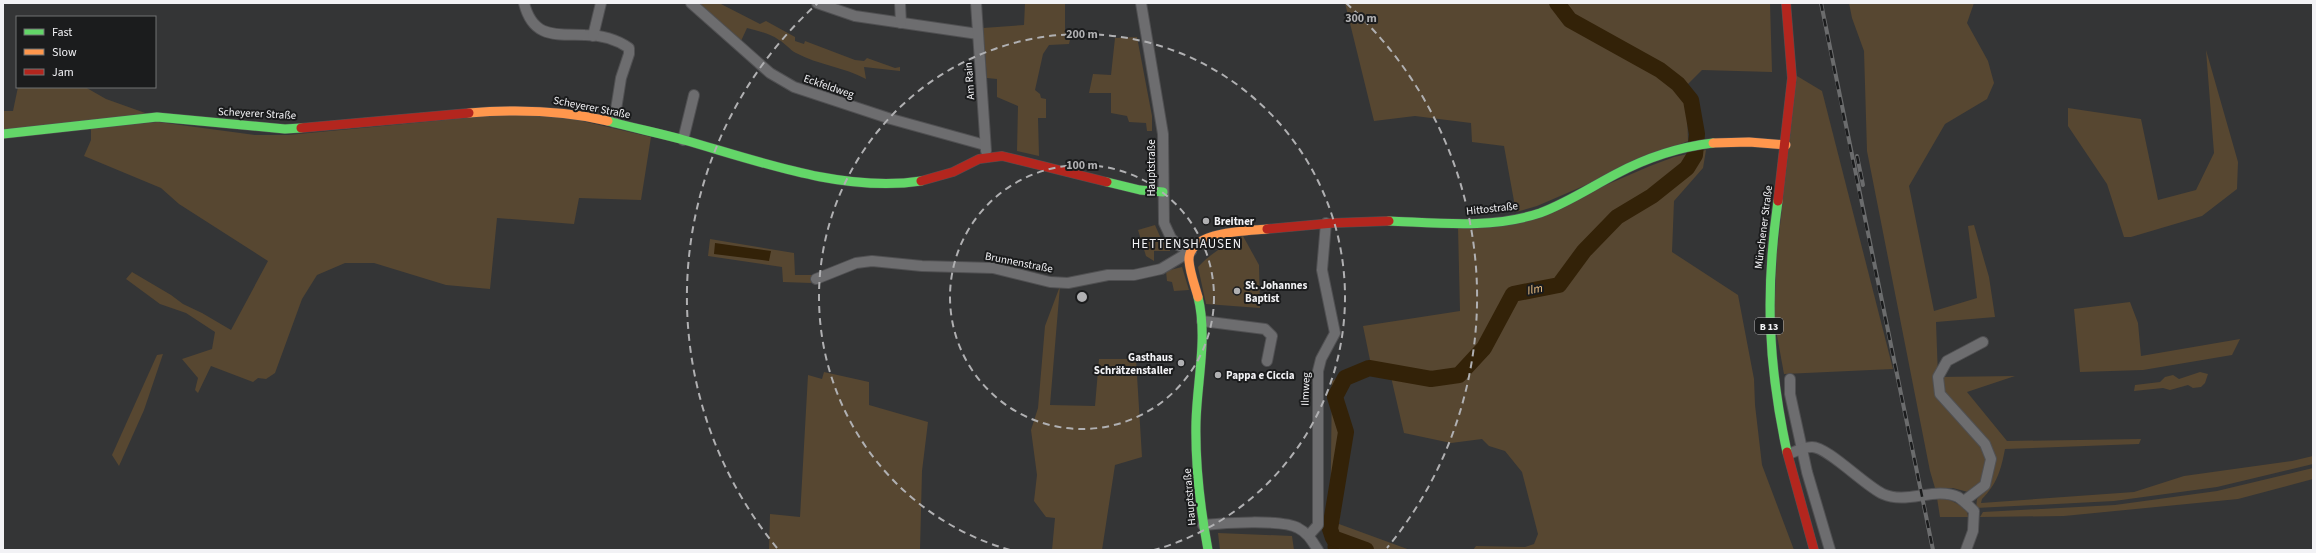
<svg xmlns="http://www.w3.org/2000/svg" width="2316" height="553" viewBox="0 0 2316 553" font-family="'Source Sans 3',sans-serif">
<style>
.green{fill:#574731}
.water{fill:#332208}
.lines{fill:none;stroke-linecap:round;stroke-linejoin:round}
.canal{stroke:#332208;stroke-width:9}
.river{stroke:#332208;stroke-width:16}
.street-casing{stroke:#505052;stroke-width:12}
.fast-casing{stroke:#505052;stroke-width:10}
.slow-casing{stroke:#505052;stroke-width:10}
.jam-casing{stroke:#505052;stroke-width:10}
.street{stroke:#6d6d6f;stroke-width:10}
.fast{stroke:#63d668;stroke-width:9}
.slow{stroke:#ff974d;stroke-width:9}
.jam{stroke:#b3261e;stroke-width:9}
.rail-casing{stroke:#6b6c6d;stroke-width:4}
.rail{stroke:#1b1c1d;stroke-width:2.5;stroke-dasharray:8;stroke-linecap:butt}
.ring{fill:none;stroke:#b0b0b2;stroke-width:2;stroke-dasharray:7 5}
.poi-dot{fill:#b0b0b2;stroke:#1b1c1d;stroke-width:1.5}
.labels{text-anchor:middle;stroke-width:4;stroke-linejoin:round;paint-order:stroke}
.shield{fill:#1b1c1d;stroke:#b2b2b4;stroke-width:1}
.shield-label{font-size:10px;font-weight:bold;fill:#f2f2f5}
.street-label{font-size:11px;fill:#f2f2f5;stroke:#1b1c1d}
.poi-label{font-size:11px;font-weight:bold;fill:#f2f2f5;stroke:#1b1c1d;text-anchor:start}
.water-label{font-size:12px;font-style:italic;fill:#f1c386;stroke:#1b1c1d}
.quarter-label{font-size:13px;letter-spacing:1px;fill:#f2f2f5;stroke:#1b1c1d}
.centre{fill:#b0b0b2;stroke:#1b1c1d;stroke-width:2}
.ring-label{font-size:12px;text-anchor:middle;font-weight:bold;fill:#b0b0b2;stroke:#1b1c1d;stroke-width:4;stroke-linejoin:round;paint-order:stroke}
</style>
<rect width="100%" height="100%" fill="#343536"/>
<g class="green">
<path d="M696 3H719L760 24 766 21 795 37V41L804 44 805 41 855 60 864 61 867 58 895 68 900 67V71L864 67 866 79C844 67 818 65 796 53 790 50 785 43 779 40 769 33 758 31 747 28L741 41Z"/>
<path d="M1025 3H1065V30L1072 31 1069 44 1049 45 1043 54 1035 90 1040 94 1041 98 1046 99V118H1038L1039 156 1017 151 1018 106 997 97V79L987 78 983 28 1024 25Z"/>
<path d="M1345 3H1770L1772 72 1702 70 1686 86 1688 141 1537 206 1516 212 1504 146 1472 142 1471 123 1415 116 1374 121Z"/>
<path d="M1849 3H1974L1967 23 1988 61 1994 83 1987 99 1945 124 1909 186 1934 311 1977 298 1968 226 1974 225 1989 277 1995 317 1936 322 1938 377 2015 376 1967 392 2007 441 2141 439 2139 444 2005 449C2001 470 1997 484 1982 499L1981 503 2134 492 2184 476 2292 461 2313 456V464L2217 487 2114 501 1976 508 1977 499 1988 486V458L1983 484 1968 492 1953 488H1935L1930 471 1867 151 1864 51 1852 18Z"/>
<path d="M1137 37 1152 116V131H1147L1146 123 1129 122 1127 116 1111 113V93H1089L1093 74 1111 75 1115 38Z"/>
<path d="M2206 50 2238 162 2237 189 2202 216 2131 237H2124L2107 184 2068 126V108L2141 119 2158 200 2196 190 2214 153Z"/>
<path d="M1797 76 1822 91 1893 369 1784 374 1774 319 1777 252Z"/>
<path d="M18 87H85L106 99 148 114 3 130V111H13Z"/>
<path d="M508 114 565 117 651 137 641 200 579 198 574 224 497 218 490 289 446 285 374 263H345L317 275 302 299 275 373 266 379 258 378 253 382 211 366 198 393 195 390 198 378 182 359 212 349 215 332 186 313 160 304 126 279 132 272 171 295 183 304 202 313 231 330 268 261 179 204 161 188 84 156 91 140V128L158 122 255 135H288Z"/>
<path d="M1706 150 1703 168 1674 201 1672 252 1738 295 1754 379 1755 405 1762 465 1794 550H1473L1476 546 1525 547 1534 544 1538 534 1522 472 1505 451 1489 446 1482 439 1451 443 1404 433 1391 377 1374 372 1346 384 1340 397 1350 428 1339 524 1410 550H1337L1330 539 1332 381 1370 360 1363 326 1460 311 1458 227 1516 224 1650 166 1674 157Z"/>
<path d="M1155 225 1162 241 1170 248V251H1154V261L1146 256 1138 230Z"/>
<path d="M1243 236 1259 265 1260 308 1206 304 1198 267C1211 253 1225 245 1243 236Z"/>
<path d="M710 239 794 253 795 275H812L811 283 783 282 782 267 708 256Z"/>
<path d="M1182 267 1189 290 1174 291 1172 282 1167 281 1166 271Z"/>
<path d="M1060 286 1050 405 1095 406 1099 359H1136L1142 457 1115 465 1102 550H1052L1055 518 1046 517 1034 501 1037 475 1031 430 1038 408 1045 326Z"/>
<path d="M2130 302 2138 323 2141 356 2240 339 2232 355 2143 370 2080 372 2074 309Z"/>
<path d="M163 354 144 410 119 466 112 455 157 355Z"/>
<path d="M824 372 869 382V405L928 422 922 471 920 550H769L770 514 800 517 808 375 822 379Z"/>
<path d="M2200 372 2208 374 2205 383 2201 387 2193 388 2188 385 2170 390 2163 388 2134 391 2135 385 2160 382 2165 377 2173 375 2179 379Z"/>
<path d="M2313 468V479L2238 499 2064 516 1980 517 1983 512 2115 505 2217 491Z"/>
<path d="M1937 498C1949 498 1957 503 1967 510L1968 517H1940Z"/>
<path d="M1218 533 1292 536 1294 550H1220Z"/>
</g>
<path class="water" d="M715 243 771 251 769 261 714 254Z"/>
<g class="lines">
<path class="canal" d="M1333 538 1332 547 1335 550"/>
<path class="river" d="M1366 550 1333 538 1330 529 1346 432 1335 397 1345 378 1369 368 1431 379 1459 375 1484 348 1513 294 1559 285 1584 251 1617 217 1652 196 1687 168 1695 155 1697 134 1691 100 1678 84 1660 70 1570 20 1557 3"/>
<defs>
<g id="street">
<path d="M524 3C533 39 556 34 585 35 600 35 616 39 629 48V54L621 78 614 122"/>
<path d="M691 3 770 73 794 87 891 119 985 145"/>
<path d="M817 3 855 16 978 34"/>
<path d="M900 3 901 23"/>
<path d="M976 3 986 151"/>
<path d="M1141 3 1163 134 1164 223 1171 238 1178 245 1191 251"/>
<path d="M593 36 601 3"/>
<path d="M683 140 694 95"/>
<path d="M816 279 856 263 872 261 922 266 993 268 1050 282 1068 283 1108 275H1134L1161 269 1191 251"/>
<path d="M1202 321 1265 329 1272 336 1267 361"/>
<path d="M1790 379V394L1807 472 1830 550"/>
<path d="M1789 454C1796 451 1804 447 1812 447 1828 447 1865 486 1883 494 1907 505 1935 486 1958 497 1964 501 1969 506 1974 511L1973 531 1966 550"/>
<path d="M1964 501 1985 485 1991 459 1985 444 1940 394 1938 377 1947 361 1983 342"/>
<path d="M1203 525C1222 523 1283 519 1298 528 1308 533 1312 541 1318 550"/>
<path d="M1309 535 1318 525V371L1321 359 1335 333 1322 270 1326 223"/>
</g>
<g id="fast">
<path d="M608 121C633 128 659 133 684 140 758 161 844 193 921 181"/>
<path d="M3 134 157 117 285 129 301 128"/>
<path d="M1107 182 1140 190 1163 192"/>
<path d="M1778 201C1765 291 1768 364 1787 452"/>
<path d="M1389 221C1439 223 1492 229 1540 213 1567 203 1591 187 1616 174 1646 158 1679 147 1713 143"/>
<path d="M1198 297C1208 337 1197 381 1196 422 1195 466 1200 507 1208 550"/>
</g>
<g id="slow">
<path d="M469 113C517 109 561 110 608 121"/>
<path d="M1713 143 1749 142 1786 145"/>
<path d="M1198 297C1195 286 1190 273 1189 261 1187 231 1247 231 1267 229"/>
</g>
<g id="jam">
<path d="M301 128 469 113"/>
<path d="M921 181 953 172 979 159 1002 156 1107 182"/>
<path d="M1778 201 1792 78 1786 3"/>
<path d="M1267 229 1333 223 1389 221"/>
<path d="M1787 452 1814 550"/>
</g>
</defs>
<use href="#street" class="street-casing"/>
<use href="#fast" class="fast-casing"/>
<use href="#slow" class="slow-casing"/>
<use href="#jam" class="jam-casing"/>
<use href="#street" class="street"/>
<use href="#fast" class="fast"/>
<use href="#slow" class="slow"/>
<use href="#jam" class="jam"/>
<defs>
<g id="rail">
<path d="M1821 3C1857 186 1896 368 1933 550"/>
<path d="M1857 156 1863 185"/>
</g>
</defs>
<use href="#rail" class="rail-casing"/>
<use href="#rail" class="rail"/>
</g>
<g class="ring">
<circle cx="1082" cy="297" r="132"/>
<path d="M1010 550A263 263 0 1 1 1154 550"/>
<path d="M777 548A395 395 0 0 1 818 3M1346 3A395 395 0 0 1 1387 548"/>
</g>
<g class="poi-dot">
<circle cx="1206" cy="221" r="4"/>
<circle cx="1237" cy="291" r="4"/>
<circle cx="1181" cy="363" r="4"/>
<circle cx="1218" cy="375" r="4"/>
</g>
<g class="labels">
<rect class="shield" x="1755" y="318" width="28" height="16" rx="3"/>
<g class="shield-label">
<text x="1769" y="330">B 13</text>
</g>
<g class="street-label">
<text transform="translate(969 81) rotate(-94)" y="4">Am Rain</text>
<text transform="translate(829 86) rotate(19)" y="4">Eckfeldweg</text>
<text transform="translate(592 107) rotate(11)" y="4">Scheyerer Straße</text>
<text transform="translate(257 113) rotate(3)" y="4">Scheyerer Straße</text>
<text transform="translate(1151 168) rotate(-90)" y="4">Hauptstraße</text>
<text transform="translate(1492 208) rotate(-6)" y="4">Hittostraße</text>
<text transform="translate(1763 227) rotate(-83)" y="4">Münchener Straße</text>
<text transform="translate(1019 262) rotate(11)" y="4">Brunnenstraße</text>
<text transform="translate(1305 389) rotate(-88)" y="4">Ilmweg</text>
<text transform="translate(1189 497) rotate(-95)" y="4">Hauptstraße</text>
</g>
<g class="poi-label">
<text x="1214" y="225">Breitner</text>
<text x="1245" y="289">St. Johannes<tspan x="1245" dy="13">Baptist</tspan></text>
<text x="1173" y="361" text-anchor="end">Gasthaus<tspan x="1173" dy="13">Schrätzenstaller</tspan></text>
<text x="1226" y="379">Pappa e Ciccia</text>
</g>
<g class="water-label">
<text transform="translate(1535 289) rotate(-11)" y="4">Ilm</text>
</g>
<g class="quarter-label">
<text x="1187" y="248">HETTENSHAUSEN</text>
</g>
</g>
<circle cx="1082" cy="297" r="6" class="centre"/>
<g class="ring-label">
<text x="1361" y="22">300 m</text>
<text x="1082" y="38">200 m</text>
<text x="1082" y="169">100 m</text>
</g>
<rect width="2316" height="553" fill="none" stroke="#f2f2f5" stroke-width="8"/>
<rect x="16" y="16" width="140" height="72" fill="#1b1c1d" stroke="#717273"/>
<rect x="24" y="29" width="20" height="6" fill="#63d668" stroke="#717273"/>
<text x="52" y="36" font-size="12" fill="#f2f2f5">Fast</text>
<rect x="24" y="49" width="20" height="6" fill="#ff974d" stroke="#717273"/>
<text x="52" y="56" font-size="12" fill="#f2f2f5">Slow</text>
<rect x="24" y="69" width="20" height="6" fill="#b3261e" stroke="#717273"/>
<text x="52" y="76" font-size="12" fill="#f2f2f5">Jam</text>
</svg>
